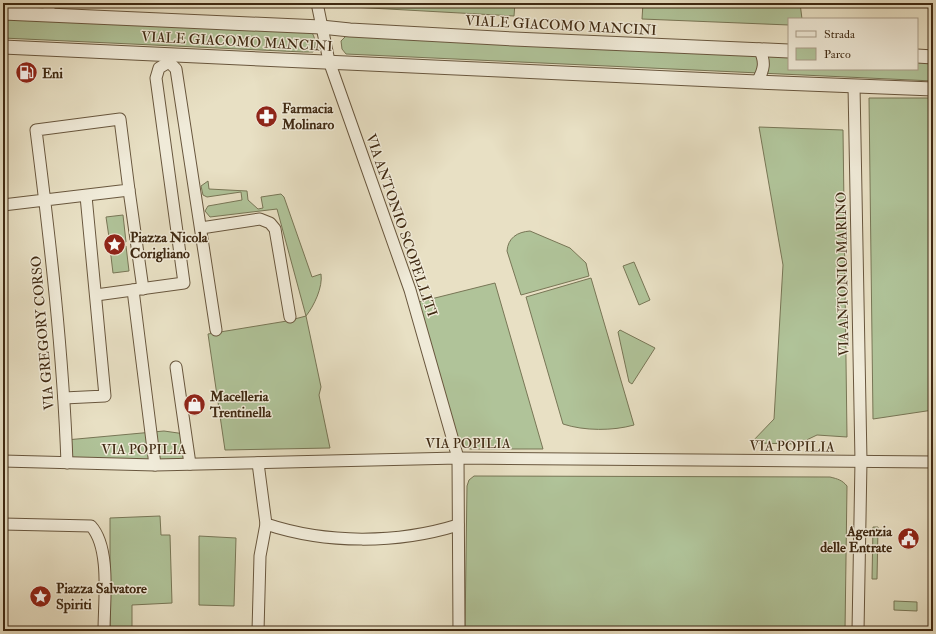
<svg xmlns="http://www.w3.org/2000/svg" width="936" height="634" viewBox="0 0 936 634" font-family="'IM FELL Double Pica',serif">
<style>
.green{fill:#b0c399;stroke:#787656}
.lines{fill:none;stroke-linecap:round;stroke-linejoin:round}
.minor-casing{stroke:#69573e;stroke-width:13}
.tertiary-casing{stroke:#69573e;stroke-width:15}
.minor{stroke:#f0ebd9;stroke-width:11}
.tertiary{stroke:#f0ebd9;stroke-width:13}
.labels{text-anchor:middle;stroke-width:3;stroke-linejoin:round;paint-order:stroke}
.street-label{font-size:14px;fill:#3f2912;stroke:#f0ebd9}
.poi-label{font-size:14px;font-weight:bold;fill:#3f2912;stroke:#f0ebd9;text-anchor:start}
</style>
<rect width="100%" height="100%" fill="#e8e0c4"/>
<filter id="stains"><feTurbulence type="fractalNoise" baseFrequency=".005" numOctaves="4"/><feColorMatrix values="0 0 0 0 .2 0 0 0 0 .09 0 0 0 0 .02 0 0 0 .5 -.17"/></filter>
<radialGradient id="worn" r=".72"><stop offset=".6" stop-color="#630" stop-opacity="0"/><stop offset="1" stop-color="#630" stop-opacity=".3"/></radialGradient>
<g class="green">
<path d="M333 3H515L514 16 334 6Z"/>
<path d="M643 3H800L802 19H789V25L642 19Z"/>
<path d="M3 17 311 31C315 37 317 45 313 52H303L3 38Z"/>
<path d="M346 36 789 55V69H917V61L933 62V81L346 54 342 49 341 41Z"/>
<path d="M869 98H933V410L873 419Z"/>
<path d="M759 127 843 130 847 437 817 435 798 444 751 443 774 419 783 265Z"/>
<path d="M208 181 209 189 247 191 248 200 258 209 263 208 261 197 281 194 284 197 312 277 321 274C323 287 314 306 306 316L321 387 319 395 330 448 225 450 208 334 287 321 306 316 277 209 210 217 205 211 208 206 242 200 241 192 207 197 203 195 201 186Z"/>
<path d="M123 215 126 242 110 244 106 217Z"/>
<path d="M530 231 570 248 586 263 589 276 521 295 507 251C508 238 517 232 530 231Z"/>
<path d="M126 246 129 271 113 273 110 248Z"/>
<path d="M634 262 650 300 639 305 623 266Z"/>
<path d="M591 278 634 425C613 431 584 431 563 424L526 297Z"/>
<path d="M495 283 543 449H470L458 444 419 302Z"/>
<path d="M620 330 655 348 632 384 629 382 618 332Z"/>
<path d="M164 431 185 434 190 464 67 463 66 440Z"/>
<path d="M474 476 830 477C838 479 842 480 847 486L845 631H465L467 486 469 480Z"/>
<path d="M160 516 161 535H170L172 603 132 605V631H110V518Z"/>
<path d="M873 527H878L877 579H872Z"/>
<path d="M199 536 236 538 234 606 199 605Z"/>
<path d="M894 601 917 602V611L894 610Z"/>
</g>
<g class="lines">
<defs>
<g id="minor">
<path d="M317 3 329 61 410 290 458 458 459 631"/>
<path d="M49 15V3"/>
<path d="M169 55V62L176 69 216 330"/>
<path d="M757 82C764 70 766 62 759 49"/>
<path d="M854 86 861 461 858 631"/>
<path d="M129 190 143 289"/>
<path d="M3 205 129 190 120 119 36 130C50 240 63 352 67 463"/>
<path d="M201 228 260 219 270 223 275 229 290 317"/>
<path d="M133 290 155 465"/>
<path d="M96 295 184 283 156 78 159 68 169 62"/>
<path d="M176 367 190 464"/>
<path d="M64 398 105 396 86 196"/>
<path d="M3 461 155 465 458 458 933 462"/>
<path d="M258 463 266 524C326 544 397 544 458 525"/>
<path d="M3 524 91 526C111 548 104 601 104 631"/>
<path d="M258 631 260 556 266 524"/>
</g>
<g id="tertiary">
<path d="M3 13 321 27 350 30 514 39 789 51"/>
<path d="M3 47 757 82 933 89"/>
<path d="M917 56 933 57"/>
</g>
</defs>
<use href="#minor" class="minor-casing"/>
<use href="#tertiary" class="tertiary-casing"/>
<use href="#minor" class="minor"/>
<use href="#tertiary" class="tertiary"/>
</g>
<defs>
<symbol id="fuel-disc" viewBox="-11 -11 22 22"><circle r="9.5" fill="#8f2418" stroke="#f0ebd9"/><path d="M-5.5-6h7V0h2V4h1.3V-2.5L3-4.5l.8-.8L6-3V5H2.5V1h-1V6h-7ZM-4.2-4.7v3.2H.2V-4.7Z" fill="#fff"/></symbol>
<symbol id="pharmacy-disc" viewBox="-11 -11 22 22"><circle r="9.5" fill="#8f2418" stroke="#f0ebd9"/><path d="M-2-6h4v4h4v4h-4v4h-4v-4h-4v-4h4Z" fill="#fff"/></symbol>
<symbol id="sight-disc" viewBox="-11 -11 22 22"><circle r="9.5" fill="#8f2418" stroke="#f0ebd9"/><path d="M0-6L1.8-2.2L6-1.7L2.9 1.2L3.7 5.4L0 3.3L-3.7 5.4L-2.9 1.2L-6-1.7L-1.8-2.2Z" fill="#fff"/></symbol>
<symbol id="shop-disc" viewBox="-11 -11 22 22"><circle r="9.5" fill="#8f2418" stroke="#f0ebd9"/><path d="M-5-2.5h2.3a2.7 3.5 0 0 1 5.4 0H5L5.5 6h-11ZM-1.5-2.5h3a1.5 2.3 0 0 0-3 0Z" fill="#fff"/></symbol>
<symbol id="civic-disc" viewBox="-11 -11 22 22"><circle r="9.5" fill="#8f2418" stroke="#f0ebd9"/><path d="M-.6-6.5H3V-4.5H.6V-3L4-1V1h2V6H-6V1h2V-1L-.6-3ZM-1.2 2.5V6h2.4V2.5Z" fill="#fff"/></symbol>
</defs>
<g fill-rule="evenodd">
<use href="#fuel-disc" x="14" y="60" width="25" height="25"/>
<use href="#pharmacy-disc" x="254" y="104" width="25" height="25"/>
<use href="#sight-disc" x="102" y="232" width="25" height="25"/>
<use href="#shop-disc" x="182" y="392" width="25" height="25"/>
<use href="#civic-disc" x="896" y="526" width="25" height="25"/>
<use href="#sight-disc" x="28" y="584" width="25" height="25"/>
</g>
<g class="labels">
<g class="street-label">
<text transform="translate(561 25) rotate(3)" y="5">VIALE GIACOMO MANCINI</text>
<text transform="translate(237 41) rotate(3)" y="5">VIALE GIACOMO MANCINI</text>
<text transform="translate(402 225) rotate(71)" y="5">VIA ANTONIO SCOPELLITI</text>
<text transform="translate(842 274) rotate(-91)" y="5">VIA ANTONIO MARINO</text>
<text transform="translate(42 333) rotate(-95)" y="5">VIA GREGORY CORSO</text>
<text x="468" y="448">VIA POPILIA</text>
<text transform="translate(792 446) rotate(1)" y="5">VIA POPILIA</text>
<text x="144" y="454">VIA POPILIA</text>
</g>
<g class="poi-label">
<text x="42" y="78">Eni</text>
<text x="282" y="113">Farmacia<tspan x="282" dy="16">Molinaro</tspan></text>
<text x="130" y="242">Piazza Nicola<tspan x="130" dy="16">Corigliano</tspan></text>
<text x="210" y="401">Macelleria<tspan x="210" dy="16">Trentinella</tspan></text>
<text x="892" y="536" text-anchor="end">Agenzia<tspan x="892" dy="16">delle Entrate</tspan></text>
<text x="56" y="593">Piazza Salvatore<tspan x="56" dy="16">Spiriti</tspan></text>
</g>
</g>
<rect width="936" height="634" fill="none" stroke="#e8e0c4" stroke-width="16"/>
<rect x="4" y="4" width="928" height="626" fill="none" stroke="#3f2912" stroke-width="2"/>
<rect x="8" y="8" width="920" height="618" fill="none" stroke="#3f2912"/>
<rect x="788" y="18" width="130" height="52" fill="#f0ebd9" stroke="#a99d89"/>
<rect x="796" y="31" width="20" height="6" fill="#f0ebd9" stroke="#a99d89"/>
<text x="824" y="38" font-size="12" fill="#3f2912">Strada</text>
<rect x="796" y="48" width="20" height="12" fill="#b0c399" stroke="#a99d89"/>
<text x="824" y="58" font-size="12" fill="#3f2912">Parco</text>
<rect width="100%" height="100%" filter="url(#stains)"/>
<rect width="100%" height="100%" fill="url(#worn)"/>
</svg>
